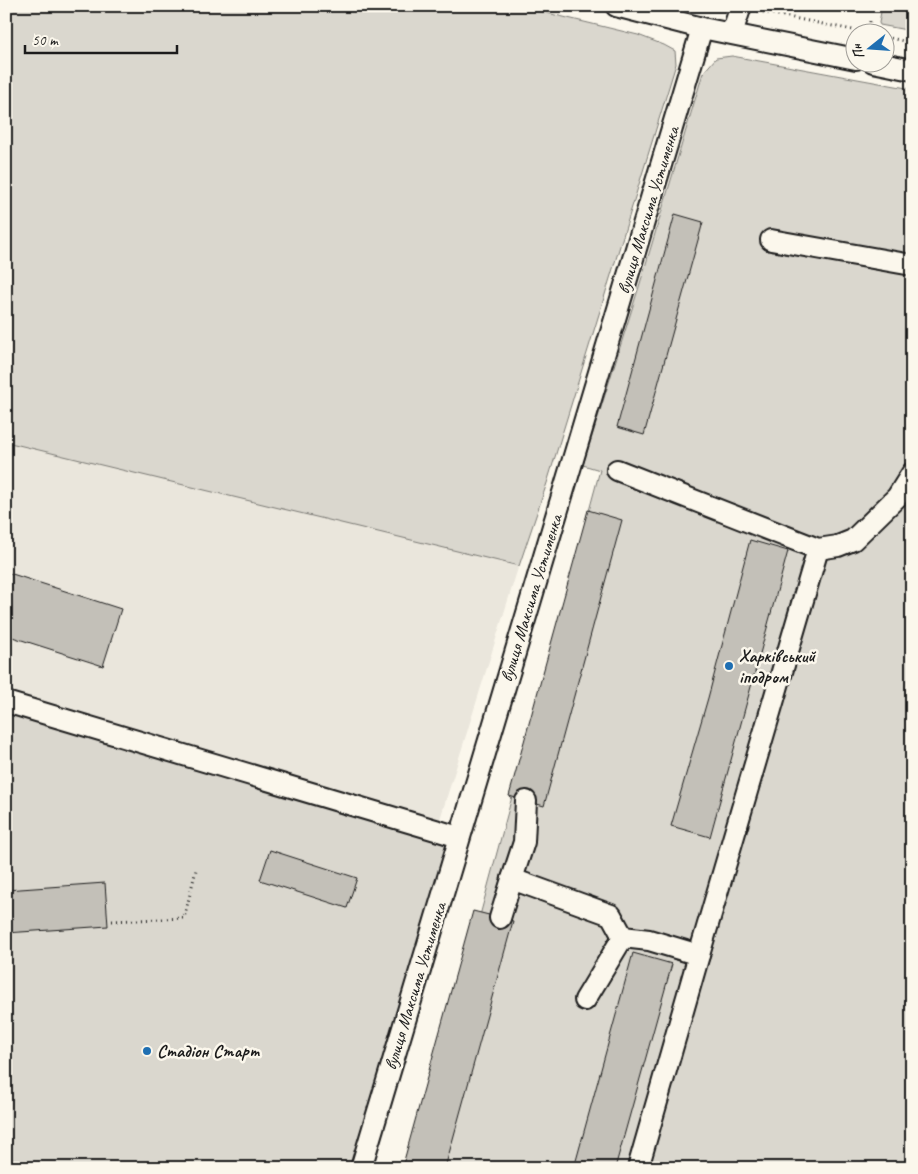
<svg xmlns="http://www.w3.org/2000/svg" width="918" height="1174" viewBox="0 0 918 1174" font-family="Caveat,sans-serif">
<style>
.built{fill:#eae6dc}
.green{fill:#dad7ce;stroke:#7b7a75}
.building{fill:#c3c0b8;stroke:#1c1c1c}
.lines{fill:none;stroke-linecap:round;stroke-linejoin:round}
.minor-casing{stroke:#1c1c1c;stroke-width:24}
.path{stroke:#1c1c1c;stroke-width:3;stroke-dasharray:1 4;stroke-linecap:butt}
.minor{stroke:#fbf7ec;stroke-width:20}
.poi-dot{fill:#1f6fb2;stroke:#fbf7ec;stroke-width:2}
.labels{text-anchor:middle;stroke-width:5;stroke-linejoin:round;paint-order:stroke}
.street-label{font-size:18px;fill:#1c1c1c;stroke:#fbf7ec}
.poi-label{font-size:18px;font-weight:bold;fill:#1c1c1c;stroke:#fbf7ec;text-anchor:start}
</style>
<rect width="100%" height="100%" fill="#fbf7ec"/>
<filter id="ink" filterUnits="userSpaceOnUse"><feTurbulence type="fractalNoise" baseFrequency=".02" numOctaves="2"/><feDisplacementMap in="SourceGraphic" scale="10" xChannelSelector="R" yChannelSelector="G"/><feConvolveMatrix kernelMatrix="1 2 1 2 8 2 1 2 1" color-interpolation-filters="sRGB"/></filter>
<g filter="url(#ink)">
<path class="built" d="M6 354 541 494 440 819 6 700Z"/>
<g class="green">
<path d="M6 6H518L638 35 664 45 675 51 676 64 547 483 519 566 6 442Z"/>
<path d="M882 6H912V31L880 25 879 23Z"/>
<path d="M732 56 912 89V1168H412L600 470 583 465 642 277 703 73 716 58Z"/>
<path d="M6 708 454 842 353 1168H6Z"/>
</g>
<g class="building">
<path d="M675 214 703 222 644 435 617 427Z"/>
<path d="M588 510 622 520 544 806 509 796Z"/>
<path d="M750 540 788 551 710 837 671 826 708 698Z"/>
<path d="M6 572 121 609 103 666 6 635Z"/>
<path d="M270 850 357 878 347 908 260 880Z"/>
<path d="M105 883 108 926 6 933V890Z"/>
<path d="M473 911 513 921 445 1168H402Z"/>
<path d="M633 953 672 964 615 1168H574Z"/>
</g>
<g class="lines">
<defs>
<g id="minor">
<path d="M616 6 702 28 856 59"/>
<path d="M732 33 741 6"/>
<path d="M873 62 912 70"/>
<path d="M771 240 912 265"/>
<path d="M617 470 818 549 838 546 853 540 897 497 912 473"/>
<path d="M6 702 459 837"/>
<path d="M512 879 524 842 526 801"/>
<path d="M500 918 512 879 611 915 623 937"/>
<path d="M585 1000 623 937 649 940 699 955"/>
<path d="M361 1168 702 28"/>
<path d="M638 1168 699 955 818 549"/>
</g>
</defs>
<use href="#minor" class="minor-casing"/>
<g class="path">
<path d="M758 11 863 32"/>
<path d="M869 32 870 21"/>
<path d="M886 37 912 43"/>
<path d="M112 921 184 918 196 870"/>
</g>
<use href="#minor" class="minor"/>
</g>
</g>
<g class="poi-dot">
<circle cx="729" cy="666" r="5"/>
<circle cx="147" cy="1051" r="5"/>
</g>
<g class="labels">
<g class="street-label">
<text transform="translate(648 210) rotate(-73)" y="6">вулиця Максима Устименка</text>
<text transform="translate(531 598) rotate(-73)" y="6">вулиця Максима Устименка</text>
<text transform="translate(415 986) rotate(-73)" y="6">вулиця Максима Устименка</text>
</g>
<g class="poi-label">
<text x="739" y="662">Харківський<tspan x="739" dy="21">іподром</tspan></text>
<text x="157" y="1057">Стадіон Старт</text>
</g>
</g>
<rect width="918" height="1174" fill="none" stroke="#fbf7ec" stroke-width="25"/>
<rect x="12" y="12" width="893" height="1149" fill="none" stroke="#1c1c1c" stroke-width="2" filter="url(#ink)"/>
<g transform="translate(870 48) rotate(253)"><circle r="24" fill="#fbf7ec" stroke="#a29f99"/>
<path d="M0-4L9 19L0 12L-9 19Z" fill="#1f6fb2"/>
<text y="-8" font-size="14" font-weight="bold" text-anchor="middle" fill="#1c1c1c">Пн</text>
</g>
<path d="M25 45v8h152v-8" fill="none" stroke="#1c1c1c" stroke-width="2.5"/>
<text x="32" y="45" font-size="15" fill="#1c1c1c" stroke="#fbf7ec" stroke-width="4" paint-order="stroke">50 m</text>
</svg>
